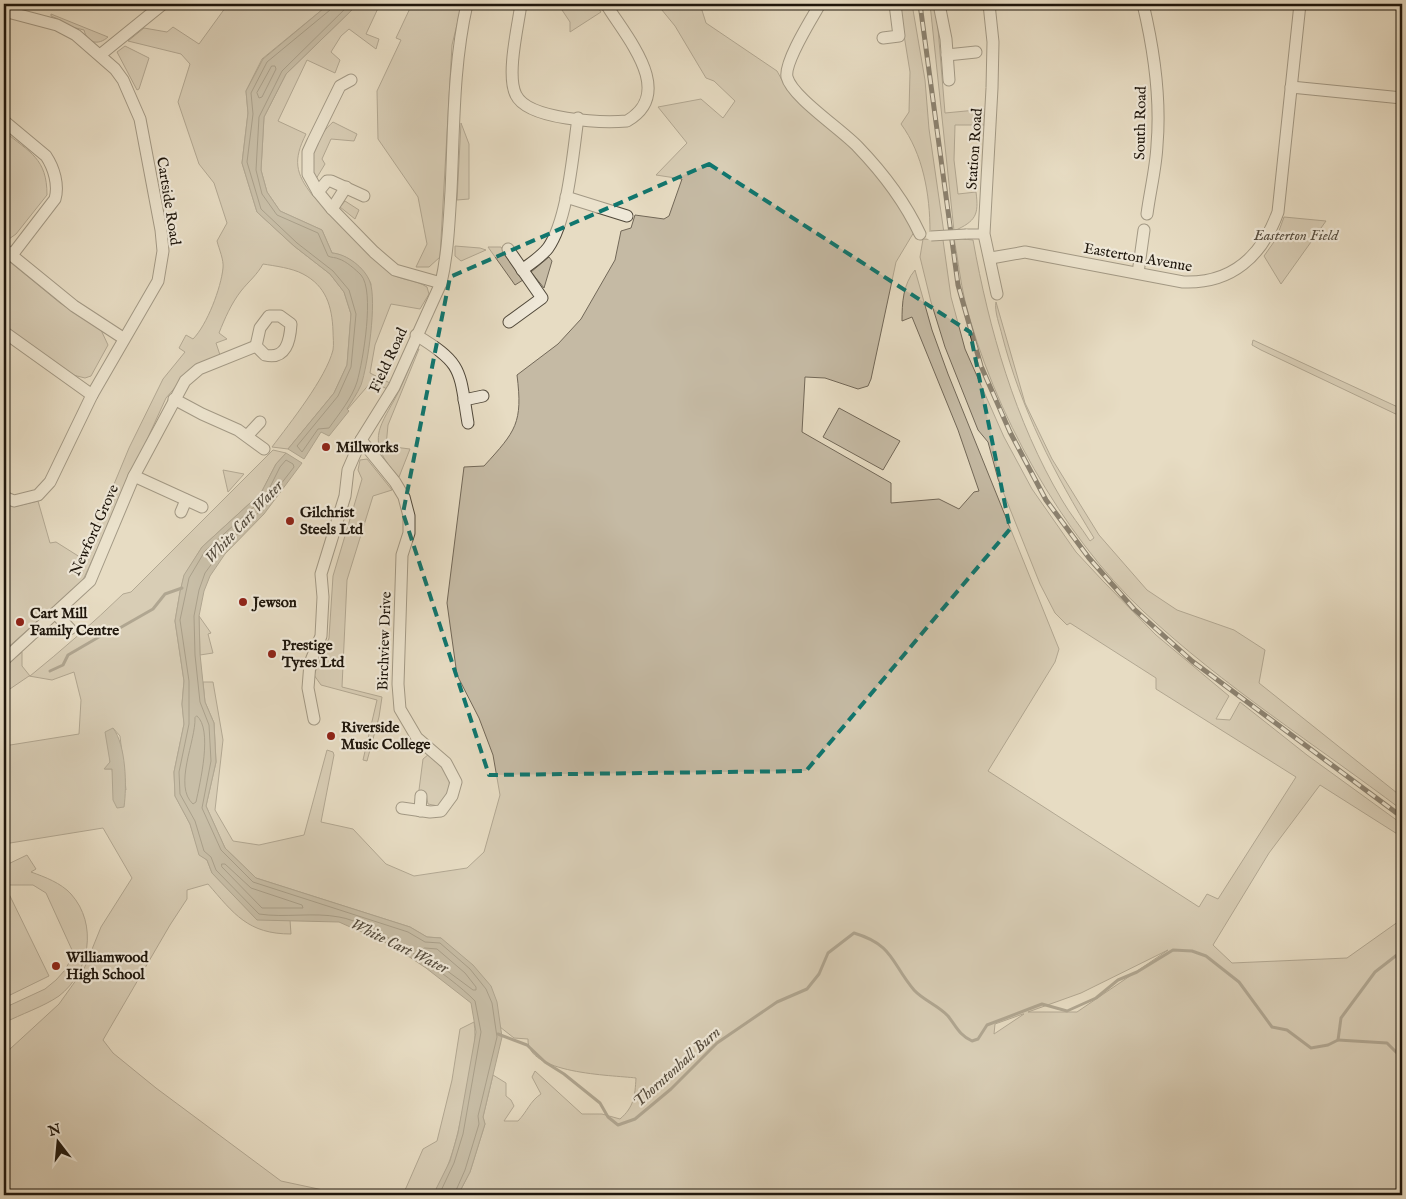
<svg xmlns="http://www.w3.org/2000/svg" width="1406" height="1199" viewBox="0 0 1406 1199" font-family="'IM FELL English',serif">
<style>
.green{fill:#c5baa4;stroke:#726858;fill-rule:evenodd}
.water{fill:#a39985;stroke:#6e6555}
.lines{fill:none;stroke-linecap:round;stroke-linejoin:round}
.shore{stroke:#605848;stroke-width:1}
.stream{stroke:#6e6555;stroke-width:3}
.pedestrian-casing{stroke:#50483a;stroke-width:11}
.minor-casing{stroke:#50483a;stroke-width:13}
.pedestrian{stroke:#efe8d8;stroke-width:9}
.minor{stroke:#efe8d8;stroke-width:11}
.rail-casing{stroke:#1e160c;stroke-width:5}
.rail{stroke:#efe8d8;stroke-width:3;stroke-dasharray:9;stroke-linecap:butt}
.pedestrian-bridge-casing{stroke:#50483a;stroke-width:11;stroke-linecap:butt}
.pedestrian-bridge{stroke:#efe8d8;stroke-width:9}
.marked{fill:none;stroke:#0f766e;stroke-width:4;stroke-dasharray:10 6;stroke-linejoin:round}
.poi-dot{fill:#8f2418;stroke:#efe8d8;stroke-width:2}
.labels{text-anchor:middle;stroke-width:4.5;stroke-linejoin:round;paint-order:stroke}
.street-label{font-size:15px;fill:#1e160c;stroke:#efe8d8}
.park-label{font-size:15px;font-style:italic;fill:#584f41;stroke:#efe8d8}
.poi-label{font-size:15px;font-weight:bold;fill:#1e160c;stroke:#efe8d8;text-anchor:start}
.water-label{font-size:16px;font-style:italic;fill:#534a3c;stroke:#efe8d8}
</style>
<rect width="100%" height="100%" fill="#e7dcc3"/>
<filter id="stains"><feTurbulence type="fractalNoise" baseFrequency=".004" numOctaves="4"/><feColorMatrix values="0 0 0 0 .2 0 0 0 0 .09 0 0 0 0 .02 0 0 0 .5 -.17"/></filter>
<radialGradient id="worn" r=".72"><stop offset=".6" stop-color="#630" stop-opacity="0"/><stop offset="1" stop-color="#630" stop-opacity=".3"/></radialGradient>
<g class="green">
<path d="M228 4H329L262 59 246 91 248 113 242 163 257 212 294 246 330 274 344 292 351 314 347 365 334 393 288 449 272 447C290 423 326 378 333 350 334 344 333 337 333 331 332 306 326 286 303 274 292 268 275 266 263 264 257 275 249 281 241 291 231 304 225 318 219 333L227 339 216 343 220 355 185 376 166 398 83 580 4 651V504L17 506 38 501 50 543 56 542 83 559 129 448 163 379 185 352 179 348 186 335 193 339C207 325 221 288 223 268 224 260 219 249 217 241L227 223 214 183 199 164 178 102 190 64 181 54 128 41 144 28 167 32 173 27 199 44Z"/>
<path d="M358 4H380L366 34 379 39 376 49 349 29 341 36 331 52 340 60 335 73 307 60 278 121 306 134C293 160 295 173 313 196L388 271C399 281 415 279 427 287L429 294 420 309 391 304 375 345 370 373 390 383 387 389 372 381 347 410 371 284C364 269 349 255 332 253L322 230 280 211 267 192 261 170 264 117 286 74Z"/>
<path d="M412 4H462L452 45 440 257 429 267H416L427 244 418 197 378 139 377 91 401 40 396 38Z"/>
<path d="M558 4H595L601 12 570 32V22Z"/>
<path d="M657 4H700L706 23 777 71 788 91 848 141 896 198 914 232 896 262 871 379 868 386 858 389 825 378 805 377 802 432 891 483V503L939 499 959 509 974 492 979 491 958 430 912 317 902 321C902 303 903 284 915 270L932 330 948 374 1059 649 1055 662 988 771 1199 907 1207 894 1218 899 1296 777 1156 689V678L1070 623 1067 625 1055 613 1040 584 998 479 988 442 978 430 945 347 931 302 920 257 923 239 943 240 951 297 965 349 1004 437 1032 489 1076 552 1103 581 1156 635 1229 696 1216 719 1230 720 1240 702 1307 755 1402 824V837L1320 785 1269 853 1213 945 1232 963 1347 958 1402 919V1195H458L470 1172 485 1124 483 1117 493 1075 506 1083V1096L511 1100 514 1106 504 1121H518C527 1112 530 1101 541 1094L532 1077 535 1071 582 1114H602L620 1119C634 1107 635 1096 636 1078 611 1075 526 1074 528 1039L514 1038 500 1027 441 938 427 937 410 927 256 878 225 848 206 806 216 762 214 723 205 702 203 682H213L223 740 215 810 233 841 259 845 304 835 327 750 333 752 334 755 321 822 353 829 386 864 414 876 467 868 484 852 500 795 493 755 479 718 457 675 447 603 464 467 484 466C516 431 523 423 517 375L558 344 581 319 615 260 621 231 631 228 635 215 664 219 669 216 682 179 656 175 687 143 658 107 701 99 723 118 735 101 714 81 706 78 675 26ZM1168 950 1077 1012H1028L1081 993ZM1023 1014H1024L994 1034 995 1024Z"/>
<path d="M899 4H912L925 80 929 129 944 233 930 232C930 194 923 154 901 124L909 112 910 72Z"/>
<path d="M930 4H936L945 113 987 109 985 125H955L954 160 958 194 976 192C979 215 976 221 954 231Z"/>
<path d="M51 14 108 37C98 46 87 43 84 30L60 24 58 19 51 16Z"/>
<path d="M125 46 149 58 139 89 137 90 117 52Z"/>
<path d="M333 122 357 134 354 141 331 139 322 159 325 164 316 179C302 161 319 134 333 122Z"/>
<path d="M461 123 469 144V199L457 200Z"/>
<path d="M4 131C30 153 47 158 47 195L16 234 9 239H4Z"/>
<path d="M345 201 359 210 355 219 340 207Z"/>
<path d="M1284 217 1326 221 1281 284 1264 256 1276 239Z"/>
<path d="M954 238 973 240C989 329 1015 421 1062 500 1070 514 1081 527 1090 541L1094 538C1054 473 1021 409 1002 335 1000 326 994 311 996 302L1025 403 1052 459 1099 535 1147 590 1177 610 1234 630 1265 650 1259 683 1402 797V810C1316 745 1223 686 1144 612 1061 534 993 411 965 301 960 280 958 259 954 238Z"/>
<path d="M455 246 480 248 486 250 461 261 455 256Z"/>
<path d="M488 247H501L523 280 515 285Z"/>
<path d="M4 257 60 303 101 330 108 345 91 376 85 378 73 375 4 326Z"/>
<path d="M549 257 552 261 544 288 531 272Z"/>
<path d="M1253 340 1402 409V417L1261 350 1252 345Z"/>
<path d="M416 349H419L388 425 386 446 410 449 399 477C363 439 381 427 400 389 406 376 411 362 416 349Z"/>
<path d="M839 408 900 441 883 470 823 437Z"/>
<path d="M273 450 286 453 276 464 261 493 202 547 184 576 180 592 175 621 184 681 182 704 184 724 174 772 175 796 190 824 200 855 207 860 212 873 257 919 290 920 291 934C248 934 234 914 208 884L187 890V899L170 925 103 1040 113 1053 156 1088 281 1181 323 1190 329 1195H4V1065L10 1049 59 1004 84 969 101 927 132 878 103 828 4 844V746L79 734 81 700 74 672 52 680 29 676 4 693V667L22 652V666L30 676C62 650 93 623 123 594L131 592ZM113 728 120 736 126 790 113 776 112 769H105L110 762Z"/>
<path d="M367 459 392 490 373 496 347 580 342 687 382 697 379 717 367 761 363 760 377 700 321 685 314 675 329 638 333 576 362 479 358 470 360 460Z"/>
<path d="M223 470 244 474 228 492Z"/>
<path d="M199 616 211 633 208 634 213 653 200 655Z"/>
<path d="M429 754C448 773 459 783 438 806L428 804 426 794 419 790 423 759Z"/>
<path d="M27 855 36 869 31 872C45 877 61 883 71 894 98 924 90 972 59 996 43 1007 21 1014 4 1023V1008L45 989 56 980 65 970 72 957V950L46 893 33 885H4V866Z"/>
<path d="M9 894 49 976 4 998V896Z"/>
<path d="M474 1022C477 1040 472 1059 469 1076 461 1117 456 1159 433 1195H400L406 1188 423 1149 437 1141 452 1080 460 1029Z"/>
</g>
<g class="water">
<path d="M329 4H358L286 74 264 117 261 170 267 192 280 211 322 230 332 253C347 254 365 268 370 282 377 301 368 365 361 385 357 394 352 401 347 409L349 411 329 436 321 432 304 459 288 449 334 393 347 365 351 314 344 292 330 274 294 246 257 212 242 163 248 113 246 91 263 59Z"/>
<path d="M286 453 302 463 264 514 225 554 210 576 204 591 199 616 200 654 205 702 214 723 216 762 206 806 225 848 256 878 410 927 427 937 441 938 473 965 491 986 497 1002 502 1037 483 1117 485 1124 470 1172 458 1195H433L450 1161 458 1133 476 1032 471 1003 426 968 393 946 339 922 257 920 212 873 207 860 199 855 190 824 175 796 174 772 184 724 182 704 184 681 175 621 180 592 184 575 202 547 261 493 276 464Z"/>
<path d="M113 728C126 745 127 786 124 807L117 808 113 800 112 769H104L110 762 105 732Z"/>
</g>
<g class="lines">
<g class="shore">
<path d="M331 4 330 10 267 62 251 93 253 114 247 162 261 209 297 243 333 271 349 290 356 314 351 367 338 396 297 446 302 452 318 429 329 428C339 414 352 398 357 382 363 361 375 291 361 275 356 270 346 261 339 259 335 257 332 258 328 256L318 233 277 215 262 194 256 170 259 117 282 71 350 4"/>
<path d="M272 66H275L276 69 262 97 259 98 257 93Z"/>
<path d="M197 716C213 729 200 783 196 802L193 804C173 786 196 741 195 718Z"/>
<path d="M222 864H225L251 888 302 905 303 908H262L222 867Z"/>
<path d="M425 948 437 949 465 973 476 987V990H473L423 953 422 950Z"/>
<path d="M439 1195 454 1163 463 1134 481 1032 475 1001C451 976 373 922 339 917 313 912 285 918 259 914L216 870 211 857 204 851 195 821 180 794 179 772 189 724V681L180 620 189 578 205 551 265 497 280 467 286 460 293 464 294 467 261 510 221 551 205 573 199 590 194 616 195 655 200 702 209 725 211 761 202 808 221 850 253 882 408 932 425 942 440 943 470 969 486 989 492 1003 497 1037 478 1116 479 1124 465 1170 454 1195"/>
</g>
<g class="stream">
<path d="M50 671 63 665 68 655 104 634 118 629 153 609 165 594 182 588"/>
<path d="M498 1034 527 1045 545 1062 564 1074 600 1103 608 1117 618 1125 635 1119 671 1089 717 1043 777 1002 807 989 819 974 828 953 854 933C894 945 891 963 914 990 923 1000 939 1006 948 1016 956 1026 959 1035 972 1041L978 1039 987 1025 1042 1004 1067 1011 1096 998 1118 980 1137 972 1173 950 1192 951 1206 956 1239 982 1272 1027 1287 1030 1311 1048 1328 1045 1338 1040 1341 1018 1375 972 1402 951"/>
<path d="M1338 1040 1387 1043 1402 1058"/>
</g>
<defs>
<path id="pedestrian" d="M966 234H984"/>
<g id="minor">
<path d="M521 4C518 26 506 76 516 95 528 120 602 123 627 121 677 92 625 36 606 4"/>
<path d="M820 4C812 18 784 62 787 77 792 97 841 129 858 147 883 173 904 200 920 234"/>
<path d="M939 4 946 39 949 80"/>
<path d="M989 4 993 42 992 88 984 234 997 294"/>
<path d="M1143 4C1154 50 1161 98 1157 145 1156 168 1150 191 1147 214"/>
<path d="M4 11 57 25 76 35 115 69 123 80 140 119 161 230 163 251 158 281 92 395 50 482 38 495 14 501 4 497"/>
<path d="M883 38 899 36 895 4"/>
<path d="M100 55 163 4"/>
<path d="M947 55 976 52"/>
<path d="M351 80 340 86 313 141 308 152V174L318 192 332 209 374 252 395 270 441 283"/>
<path d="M1291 87 1402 98"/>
<path d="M4 121 46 156C54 168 59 185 55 199L12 255"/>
<path d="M318 192 327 181H331L364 196"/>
<path d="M566 197 627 216"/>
<path d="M332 209 346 187"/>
<path d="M4 249 74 306 123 338"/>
<path d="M508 249 542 298 509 322"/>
<path d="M991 258 1025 252 1183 282C1232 284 1262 256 1278 212L1300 4"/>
<path d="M522 270C531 263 541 257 548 248 568 220 573 152 578 118"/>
<path d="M1138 273 1144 230"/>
<path d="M269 316H280L291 324C290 341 286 360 265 355L256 346 260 328Z"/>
<path d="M4 332 92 395"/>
<path d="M416 335C464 364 459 370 468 423"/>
<path d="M174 399 202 414 238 430 264 449"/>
<path d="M464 400 483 396"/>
<path d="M247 436 260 422"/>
<path d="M361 440 395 482 404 497 409 516V533L402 555 398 684 400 709 417 738 446 763 456 782 452 796 441 811 430 812 402 808"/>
<path d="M134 476 202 507"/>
<path d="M181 512 186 500"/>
<path d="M56 614 70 629"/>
<path d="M4 660 90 581 134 476 185 381 199 369 256 346"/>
<path d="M314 719 308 688 310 663 321 636 323 597 321 574 345 496 348 470 361 440 394 387 441 283C448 253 449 222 451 191 454 129 453 65 467 4"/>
<path d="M420 811 421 796"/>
</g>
</defs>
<use href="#pedestrian" class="pedestrian-casing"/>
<use href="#minor" class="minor-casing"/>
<use href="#pedestrian" class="pedestrian"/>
<use href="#minor" class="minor"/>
<defs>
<path id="rail" d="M920 4 958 285 981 366 1010 432 1046 500 1089 558 1134 609 1192 661 1402 817"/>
</defs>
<use href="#rail" class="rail-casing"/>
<use href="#rail" class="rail"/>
<defs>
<path id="pedestrian-bridge" d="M931 236 966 234"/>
</defs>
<use href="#pedestrian-bridge" class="pedestrian-bridge-casing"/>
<use href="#pedestrian-bridge" class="pedestrian-bridge"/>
</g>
<path d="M0 0H1406V1199H0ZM709 164 970 332 1010 529 806 771 489 775 403 513 450 277Z" fill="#e7dcc3" fill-opacity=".55" fill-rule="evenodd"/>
<path class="marked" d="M709 164 970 332 1010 529 806 771 489 775 403 513 450 277Z"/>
<g class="poi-dot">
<circle cx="326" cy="447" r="5"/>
<circle cx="290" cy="521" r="5"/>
<circle cx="243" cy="602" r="5"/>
<circle cx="20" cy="622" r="5"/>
<circle cx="272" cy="654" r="5"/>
<circle cx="331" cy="736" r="5"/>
<circle cx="56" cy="966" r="5"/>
</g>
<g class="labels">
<g class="street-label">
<text transform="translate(1140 123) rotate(-89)" y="5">South Road</text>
<text transform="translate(974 149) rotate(-86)" y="5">Station Road</text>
<text transform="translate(169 201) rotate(81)" y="5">Cartside Road</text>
<text transform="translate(1138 257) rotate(10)" y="5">Easterton Avenue</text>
<text transform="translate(388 360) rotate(-65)" y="5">Field Road</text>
<text transform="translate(94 530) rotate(-66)" y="5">Newford Grove</text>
<text transform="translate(384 641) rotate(-88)" y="5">Birchview Drive</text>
</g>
<g class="park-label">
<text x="1296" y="240">Easterton Field</text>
</g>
<g class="poi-label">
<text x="336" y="452">Millworks</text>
<text x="300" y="517">Gilchrist<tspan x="300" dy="17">Steels Ltd</tspan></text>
<text x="253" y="607">Jewson</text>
<text x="30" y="618">Cart Mill<tspan x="30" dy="17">Family Centre</tspan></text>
<text x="282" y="650">Prestige<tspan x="282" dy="17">Tyres Ltd</tspan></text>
<text x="341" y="732">Riverside<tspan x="341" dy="17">Music College</tspan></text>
<text x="66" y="962">Williamwood<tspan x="66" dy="17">High School</tspan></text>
</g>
<g class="water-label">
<text transform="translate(243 521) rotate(-47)" y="6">White Cart Water</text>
<text transform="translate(400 945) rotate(26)" y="6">White Cart Water</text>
<text transform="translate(676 1066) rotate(-42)" y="6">Thorntonhall Burn</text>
</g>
</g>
<rect width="1406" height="1199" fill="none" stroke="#e7dcc3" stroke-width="20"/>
<rect x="5" y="5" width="1396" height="1189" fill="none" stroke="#1e160c" stroke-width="2.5"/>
<rect x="10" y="10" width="1386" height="1179" fill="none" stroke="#1e160c"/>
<g transform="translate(58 1142) rotate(344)" stroke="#efe8d8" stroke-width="4" paint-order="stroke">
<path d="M0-4L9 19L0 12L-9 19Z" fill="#1e160c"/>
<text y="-8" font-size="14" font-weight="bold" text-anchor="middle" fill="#1e160c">N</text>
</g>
<rect width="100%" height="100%" filter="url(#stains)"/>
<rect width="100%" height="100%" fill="url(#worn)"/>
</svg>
